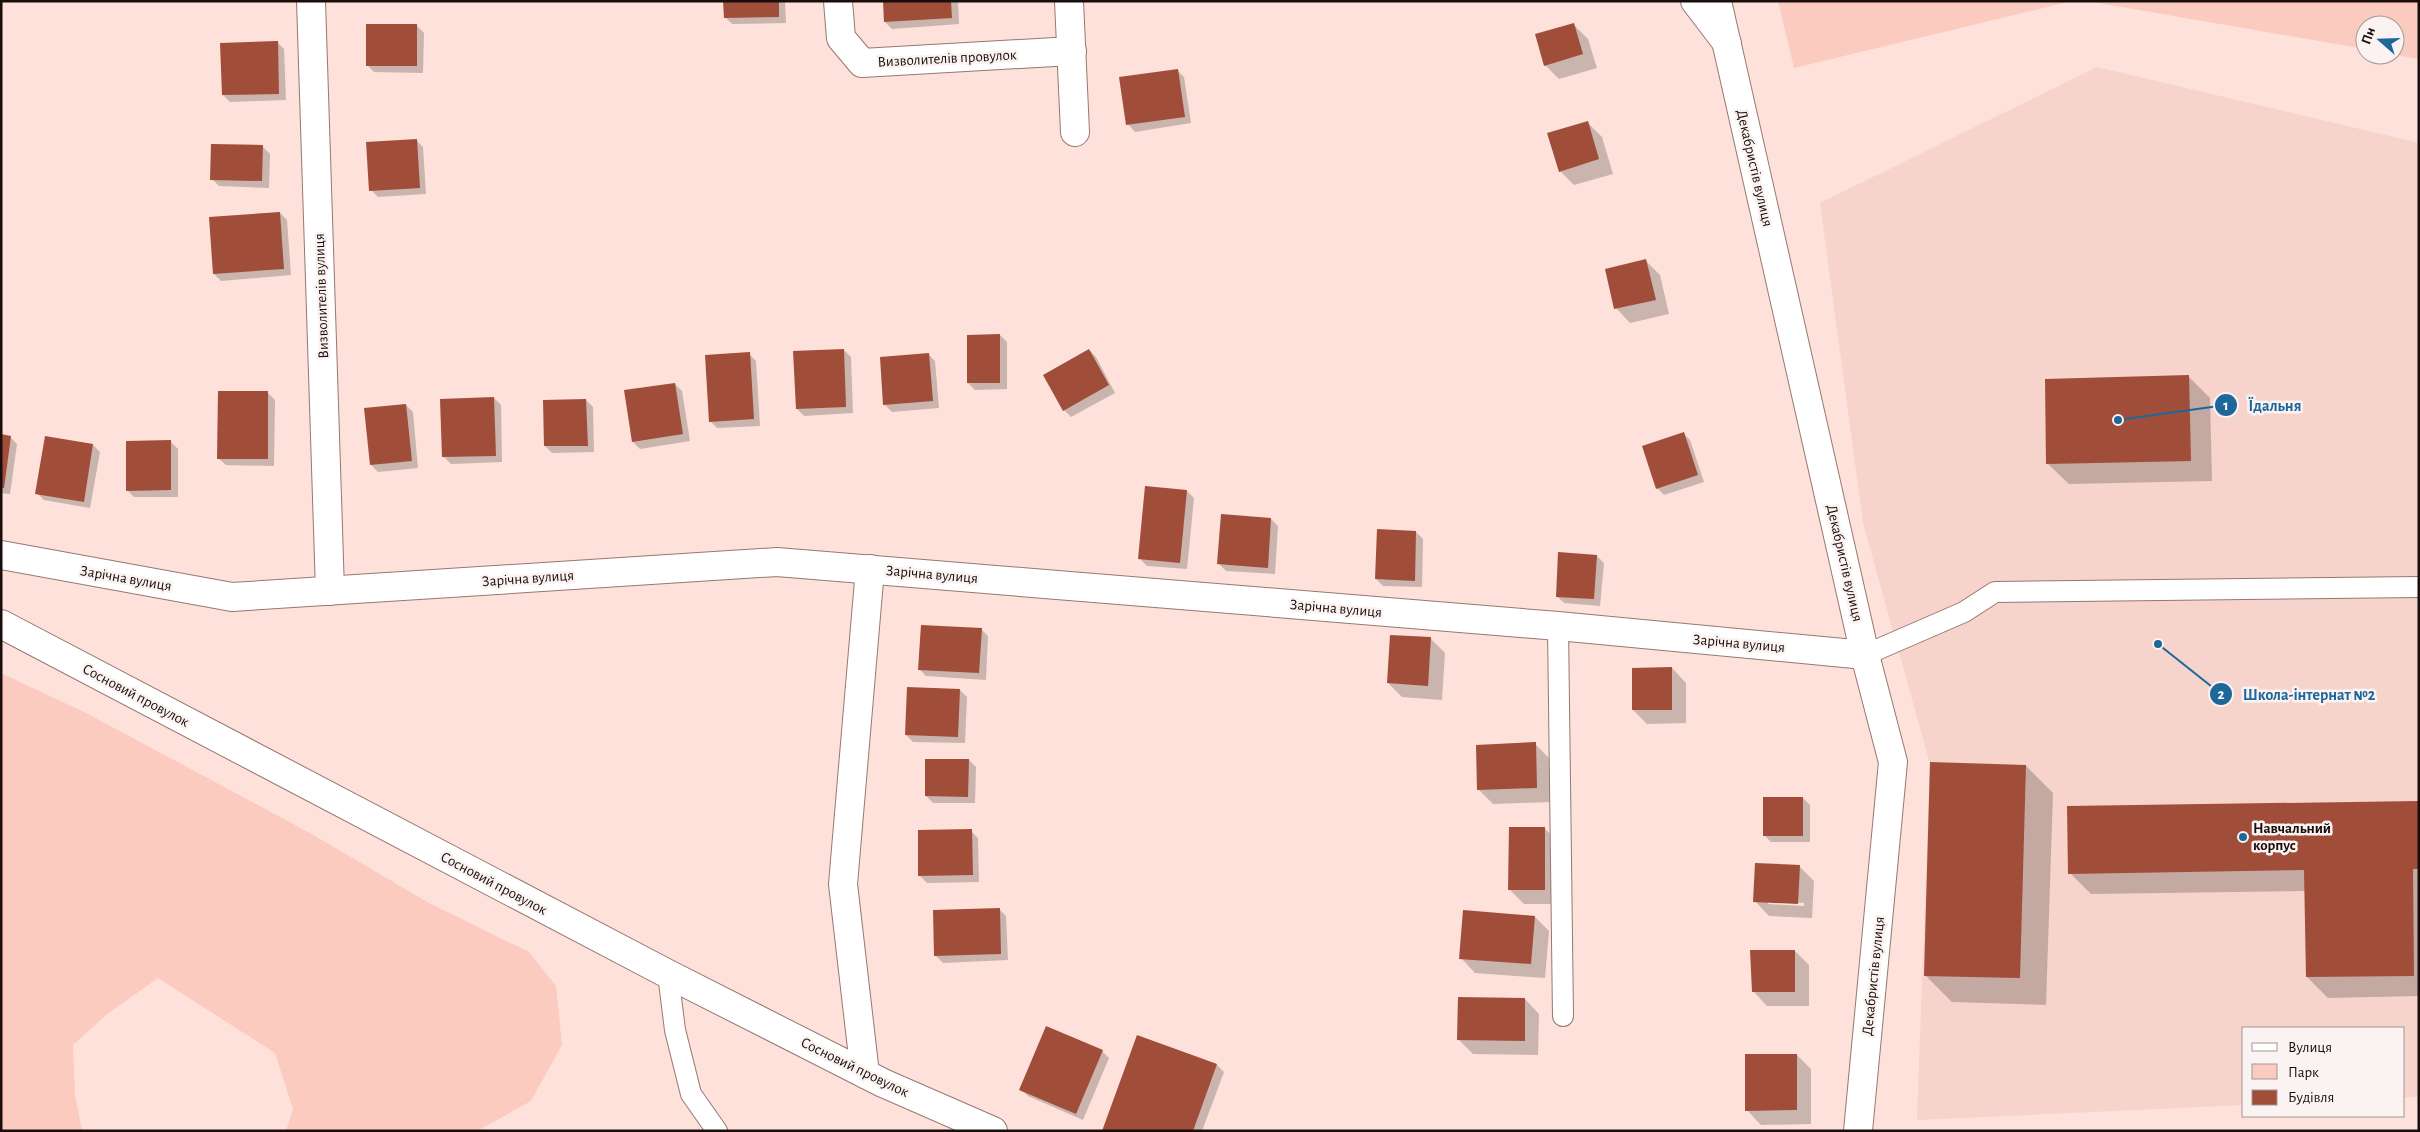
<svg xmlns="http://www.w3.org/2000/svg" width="2420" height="1132" viewBox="0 0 2420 1132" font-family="'Alegreya Sans',sans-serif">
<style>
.built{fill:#f6d3cb}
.green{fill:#fbcbc0}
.shadow{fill:#0003;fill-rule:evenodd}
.building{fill:#a04d3a}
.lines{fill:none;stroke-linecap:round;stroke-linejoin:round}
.lane-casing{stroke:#967870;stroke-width:22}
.street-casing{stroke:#967870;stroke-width:30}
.secondary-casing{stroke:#967870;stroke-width:30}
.lane{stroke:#fff;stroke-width:20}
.street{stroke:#fff;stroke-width:28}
.secondary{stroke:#fff;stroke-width:28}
.poi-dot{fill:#1d679b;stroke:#fbf3f2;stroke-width:2}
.labels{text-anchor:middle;stroke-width:5;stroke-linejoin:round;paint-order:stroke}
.street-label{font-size:15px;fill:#190e0b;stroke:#fbf3f2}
.poi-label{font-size:15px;font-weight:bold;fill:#190e0b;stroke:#fbf3f2;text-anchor:start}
.leader{fill:none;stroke:#1d679b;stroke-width:2}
.callout-dot{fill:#1d679b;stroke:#fbf3f2;stroke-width:2}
.mark-label{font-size:15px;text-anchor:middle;font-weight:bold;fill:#fff}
.callout-label{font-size:16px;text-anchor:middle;font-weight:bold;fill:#1d679b;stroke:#fbf3f2;stroke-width:5;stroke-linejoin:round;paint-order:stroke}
</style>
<rect width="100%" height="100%" fill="#fde1da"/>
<path class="built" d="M2097 67 2419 143V1097H2404V1028H2244V1105L1917 1120 1930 764 1863 523 1820 203Z"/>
<g class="green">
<path d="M1778 1H2072L1794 68Z"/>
<path d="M2087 1H2419V59L2395 55V25H2365V49Z"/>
<path d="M1 673 88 714 310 833 429 903 529 952 556 986 562 1045 531 1101 477 1131H286L293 1109 275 1053 158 978 106 1015 73 1045 75 1095 82 1131H1Z"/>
</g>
<g class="shadow">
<path d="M724 1H785L786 23 732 24 725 17Z"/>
<path d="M884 1H958L959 24 892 29 885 22Z"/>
<path d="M1574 25 1588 39 1597 68 1559 79 1545 65Z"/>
<path d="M417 26 424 33 423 73 374 72 367 65Z"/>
<path d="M277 42 284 49 286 100 230 102 223 95Z"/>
<path d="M1177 70 1184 77 1191 123 1135 132 1128 124Z"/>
<path d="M1587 122 1602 137 1613 174 1574 185 1560 171Z"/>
<path d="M416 140 423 147 426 194 378 197 371 190Z"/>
<path d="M263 147 270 154 269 188 219 186 212 179Z"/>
<path d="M280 213 287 220 291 275 221 281 214 274Z"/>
<path d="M1646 261 1660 275 1669 314 1630 323 1616 308Z"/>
<path d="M1000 335 1007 342V389L975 390 968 383Z"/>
<path d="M844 350 851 357 853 413 804 416 797 409Z"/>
<path d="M1089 350 1096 357 1115 393 1071 417 1064 410 1045 375Z"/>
<path d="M749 354 756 361 760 426 717 428 710 421Z"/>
<path d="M928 354 935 361 939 408 892 412 885 405Z"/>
<path d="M2189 377 2210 398 2212 481 2069 484 2047 463Z"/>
<path d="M675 384 682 391 690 441 640 449 633 442Z"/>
<path d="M268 393 275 400 274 466 226 465 218 458Z"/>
<path d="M494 398 501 405 502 462 451 464 444 457Z"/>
<path d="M586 400 593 407 594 452 552 453 545 446Z"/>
<path d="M406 405 413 412 418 468 378 472 371 465Z"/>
<path d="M1683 433 1690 440 1704 482 1664 495 1657 488Z"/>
<path d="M1 436 10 437 17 444 10 494 1 493Z"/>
<path d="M171 442 178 449V497H134L127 490Z"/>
<path d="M93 445 100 452 90 508 44 500 37 493Z"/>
<path d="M1187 491 1194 498 1187 569 1147 566 1140 559Z"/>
<path d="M1271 519 1278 526 1275 574 1226 571 1219 564Z"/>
<path d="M1416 532 1423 539 1422 587 1383 586 1376 579Z"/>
<path d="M1597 556 1604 563 1600 606 1564 603 1557 596Z"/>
<path d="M981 629 988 636 986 680 926 676 919 669Z"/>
<path d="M1391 636 1431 639 1445 653 1442 700 1402 697 1388 683Z"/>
<path d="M1672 668 1686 683V723L1647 724 1633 710Z"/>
<path d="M960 690 967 697 965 743 913 742 906 735Z"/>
<path d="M1535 744 1549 758 1551 802 1493 804 1478 789Z"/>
<path d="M969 760 976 767 975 803H933L926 796Z"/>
<path d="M2026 766 2053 793 2046 1005 1952 1002 1925 975Z"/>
<path d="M1803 798 1810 805V842H1771L1764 835Z"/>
<path d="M2419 802V996L2328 998 2307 977 2306 891 2091 894 2070 873Z"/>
<path d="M1544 828 1559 842 1558 904H1524L1509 889Z"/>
<path d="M971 831 978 838 979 882 927 883 920 876Z"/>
<path d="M1799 866 1814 881 1812 918 1769 916 1755 901ZM1768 901 1804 903V906L1768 904Z"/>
<path d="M999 909 1006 916 1008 960 943 963 936 956Z"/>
<path d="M1535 917 1549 931 1545 978 1475 973 1461 958Z"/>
<path d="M1795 951 1809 965V1006H1767L1753 991Z"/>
<path d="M1525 999 1539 1014 1538 1055 1473 1054 1459 1040Z"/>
<path d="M1137 1036 1217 1065 1224 1072 1202 1131H1103Z"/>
<path d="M1102 1051 1109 1058 1083 1120 1028 1096 1021 1089Z"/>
<path d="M1797 1055 1811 1069V1124L1761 1125 1747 1110Z"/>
</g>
<g class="building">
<path d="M723 1H779V17L724 18Z"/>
<path d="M883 1H951L952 18 884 22Z"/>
<path d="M1574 23 1583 54 1544 66 1535 34Z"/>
<rect x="366" y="24" width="51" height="42"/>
<path d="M278 41 279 94 222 95 220 43Z"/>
<path d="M1178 69 1185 117 1126 125 1119 77Z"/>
<path d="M1588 121 1599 159 1559 172 1547 133Z"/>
<path d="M417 139 420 188 369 191 366 142Z"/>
<path d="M211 144 263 145 262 181 210 180Z"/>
<path d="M280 212 284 269 213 274 209 217Z"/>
<path d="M1646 259 1656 300 1614 309 1605 269Z"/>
<path d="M1000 334V383H967V335Z"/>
<path d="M844 349 846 407 796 409 793 351Z"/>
<path d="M1089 349 1109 385 1063 411 1043 375Z"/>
<path d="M750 352 754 419 709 422 705 355Z"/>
<path d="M929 353 933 401 883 405 880 357Z"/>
<path d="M2189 375 2191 461 2046 464 2045 379Z"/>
<path d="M675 383 683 434 632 442 624 390Z"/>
<path d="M218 391H268V459H217Z"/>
<path d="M494 397 496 456 442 457 440 399Z"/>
<path d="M586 399 588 446H544L543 400Z"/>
<path d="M406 404 412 461 370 465 364 408Z"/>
<path d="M1684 432 1698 475 1656 489 1642 446Z"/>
<path d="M1 434 11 436 4 488H1Z"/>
<path d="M45 436 93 444 84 502 35 494Z"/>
<path d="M171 440V490L126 491V441Z"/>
<path d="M1145 486 1187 490 1180 563 1138 559Z"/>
<path d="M1221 514 1271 518 1268 568 1217 564Z"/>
<path d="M1377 529 1416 531 1415 581 1375 579Z"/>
<path d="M1558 552 1597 555 1594 599 1556 597Z"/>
<path d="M921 625 982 628 979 673 918 670Z"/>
<path d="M1390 635 1431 637 1428 686 1387 683Z"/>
<path d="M1672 667V710H1632V668Z"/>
<path d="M907 687 960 689 958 737 905 735Z"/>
<path d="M1536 742 1537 788 1477 790 1476 745Z"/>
<path d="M925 759H969L968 797 925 796Z"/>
<path d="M1930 762 2026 765 2020 978 1924 976Z"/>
<rect x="1763" y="797" width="40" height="39"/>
<path d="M2419 801V869H2413L2414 976 2306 977 2304 870 2068 874 2067 806Z"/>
<path d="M1509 827H1545V890H1508Z"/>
<path d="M972 829 973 875 918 876V830Z"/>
<path d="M1755 863 1800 865 1798 904 1753 902Z"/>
<path d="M1000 908 1001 954 934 956 933 910Z"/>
<path d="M1463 910 1535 916 1531 964 1459 959Z"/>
<path d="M1750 950H1795V992H1752Z"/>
<path d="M1458 997 1525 998V1041L1457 1040Z"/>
<path d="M1046 1026 1103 1050 1076 1114 1019 1090Z"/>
<path d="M1137 1035 1217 1064 1193 1131H1102Z"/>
<path d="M1745 1054H1797V1110L1745 1111Z"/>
</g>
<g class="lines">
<defs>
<g id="lane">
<path d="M1558 626 1563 1016"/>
<path d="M1865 655 1964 612 1995 592 2419 587"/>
<path d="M668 974 675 1030 691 1094 717 1131"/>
</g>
<g id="street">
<path d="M311 1 330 591"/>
<path d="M838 1 841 38 862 63 1072 51"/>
<path d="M1069 1 1075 132"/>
<path d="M1695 1 1727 43"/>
<path d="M1 555 232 597 777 562 1558 626 1865 655"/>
<path d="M1 624 668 974 883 1083 993 1131"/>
<path d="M865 1074 843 884 870 569"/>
</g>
<path id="secondary" d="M1717 1 1865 655 1893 762 1858 1131"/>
</defs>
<use href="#lane" class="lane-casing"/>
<use href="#street" class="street-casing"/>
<use href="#secondary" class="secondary-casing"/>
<use href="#lane" class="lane"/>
<use href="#street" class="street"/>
<use href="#secondary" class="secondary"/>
</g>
<circle class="poi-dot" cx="2243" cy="837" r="5"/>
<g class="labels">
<g class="street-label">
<text transform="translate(947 58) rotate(-3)" y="5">Визволителів провулок</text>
<text transform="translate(1755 168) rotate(77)" y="5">Декабристів вулиця</text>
<text transform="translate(321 296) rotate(-92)" y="5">Визволителів вулиця</text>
<text transform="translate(1845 563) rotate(77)" y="5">Декабристів вулиця</text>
<text transform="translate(932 574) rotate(5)" y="5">Зарічна вулиця</text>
<text transform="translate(126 578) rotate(10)" y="5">Зарічна вулиця</text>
<text transform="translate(528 578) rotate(-4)" y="5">Зарічна вулиця</text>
<text transform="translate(1336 608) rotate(5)" y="5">Зарічна вулиця</text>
<text transform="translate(1739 643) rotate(5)" y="5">Зарічна вулиця</text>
<text transform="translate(136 695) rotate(28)" y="5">Сосновий провулок</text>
<text transform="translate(494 883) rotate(28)" y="5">Сосновий провулок</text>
<text transform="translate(1873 976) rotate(-84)" y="5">Декабристів вулиця</text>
<text transform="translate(855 1067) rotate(26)" y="5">Сосновий провулок</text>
</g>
<g class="poi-label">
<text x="2253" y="833">Навчальний<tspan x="2253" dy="17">корпус</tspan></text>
</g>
</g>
<path class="leader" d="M2118 420L2226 405M2158 644L2221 694"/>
<g class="callout-dot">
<circle cx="2118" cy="420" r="5"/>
<circle cx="2158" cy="644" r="5"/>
<circle cx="2226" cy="405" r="12"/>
<circle cx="2221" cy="694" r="12"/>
</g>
<g class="mark-label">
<text x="2226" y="410">1</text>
<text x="2221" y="699">2</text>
</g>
<g class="callout-label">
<text x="2275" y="411">Їдальня</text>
<text x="2309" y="700">Школа-інтернат №2</text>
</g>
<rect width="2420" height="1132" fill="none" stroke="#190e0b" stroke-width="5"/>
<rect x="2242" y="1027" width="162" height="90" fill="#fbf3f2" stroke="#a19796"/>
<rect x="2252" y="1043" width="25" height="8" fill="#ffffff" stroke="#a19796"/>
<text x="2288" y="1052" font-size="15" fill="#190e0b">Вулиця</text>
<rect x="2252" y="1064" width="25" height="15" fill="#fbcbc0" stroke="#a19796"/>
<text x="2288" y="1077" font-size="15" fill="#190e0b">Парк</text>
<rect x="2252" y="1090" width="25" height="15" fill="#a04d3a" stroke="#a19796"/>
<text x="2288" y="1102" font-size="15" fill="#190e0b">Будівля</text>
<g transform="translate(2380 40) rotate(290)"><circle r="24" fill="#fbf3f2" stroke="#a19796"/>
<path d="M0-4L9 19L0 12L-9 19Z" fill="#1d679b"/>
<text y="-8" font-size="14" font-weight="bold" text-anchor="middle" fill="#190e0b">Пн</text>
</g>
</svg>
